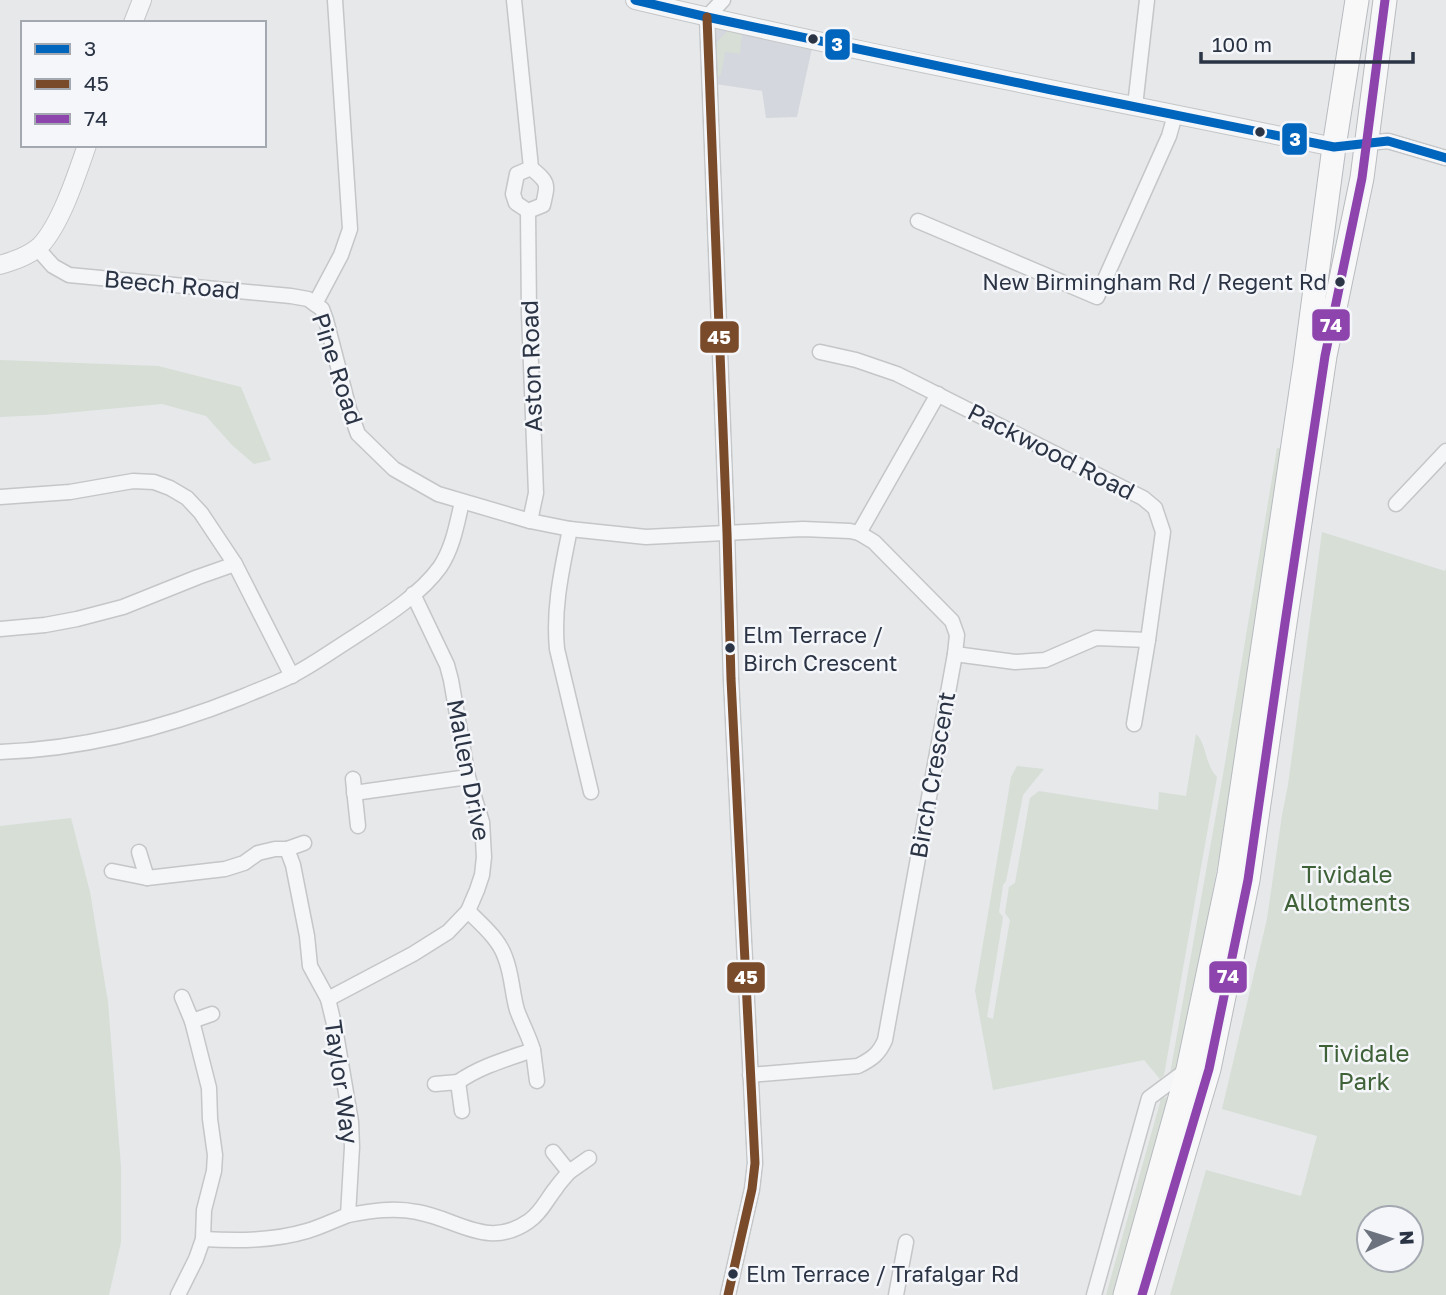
<svg xmlns="http://www.w3.org/2000/svg" width="1446" height="1295" viewBox="0 0 1446 1295" font-family="'Golos Text',sans-serif">
<style>
.built{fill:#d4d7dd}
.green{fill:#d6ded6;fill-rule:evenodd}
.lines{fill:none;stroke-linecap:round;stroke-linejoin:round}
.minor-casing{stroke:#c4c6c8;stroke-width:17}
.tertiary-casing{stroke:#c4c6c8;stroke-width:20}
.trunk-casing{stroke:#b8bbbf;stroke-width:25}
.minor{stroke:#f5f6f7;stroke-width:14}
.tertiary{stroke:#f5f6f7;stroke-width:18}
.trunk{stroke:#f8f8f8;stroke-width:23}
.bus-1-casing{stroke:#f4f6f9;stroke-width:14}
.bus-2-casing{stroke:#f4f6f9;stroke-width:14}
.bus-3-casing{stroke:#f4f6f9;stroke-width:14}
.bus-1{stroke:#0065bd;stroke-width:9}
.bus-2{stroke:#7a4b2a;stroke-width:9}
.bus-3{stroke:#8e44ad;stroke-width:9}
.bus-dot{fill:#2b3445;stroke:#f4f6f9;stroke-width:2.5}
.labels{text-anchor:middle;stroke-width:5;stroke-linejoin:round;paint-order:stroke}
.bus-label{font-size:22px;fill:#2b3445;stroke:#f4f6f9;text-anchor:start}
.street-label{font-size:24px;fill:#2b3445;stroke:#f4f6f9}
.park-label{font-size:24px;fill:#3f6138;stroke:#f4f6f9}
.line-badge{stroke:#f4f6f9;stroke-width:2.5}
.badge-label{font-size:19px;text-anchor:middle;font-weight:bold;fill:#fff}
</style>
<rect width="100%" height="100%" fill="#e6e8ea"/>
<path class="built" d="M707 17 814 39 797 117 766 118 762 91 709 83Z"/>
<g class="green">
<path d="M729 29 742 32 740 54 725 52 721 75 716 76 714 45Z"/>
<path d="M0 360 158 366 241 387 271 460 254 464 232 445 206 416 162 404 43 415 0 417Z"/>
<path d="M1277 448 1284 449 1220 852 1191 1008 1176 1068 1170 1074 1223 775Z"/>
<path d="M1322 532 1445 571 1446 568V1295H1170L1206 1170 1301 1196 1317 1136 1222 1109 1267 919 1282 815 1288 785ZM1369 1218H1411V1260H1369Z"/>
<path d="M1196 734C1207 744 1204 763 1217 777L1164 1075 1160 1079 1144 1060 993 1090 975 991 1011 777 1017 766 1044 769 1023 795 1006 881 1003 885 999 912 1003 917 987 1017 993 1019 1010 920 1005 913 1009 887 1015 883 1030 798 1039 791 1158 810 1159 792 1186 796Z"/>
<path d="M71 818 90 892 108 1002 121 1167V1242L109 1295H0V826Z"/>
<path d="M1173 1095 1118 1295H1106L1161 1099Z"/>
</g>
<g class="lines">
<defs>
<g id="minor">
<path d="M335 0 350 229 341 255 315 304 322 309 326 320 349 409 358 434 394 469 438 494 530 521 570 529 646 537 803 529 850 531 859 533 874 542 952 621 957 635 955 654 885 1040C879 1054 872 1059 858 1066L750 1075"/>
<path d="M514 0 531 168C549 183 548 183 543 205L528 211 516 203 513 194 517 174 531 168"/>
<path d="M723 0 707 17 727 533 731 679 755 1163 752 1189 728 1295"/>
<path d="M1135 106 1147 0"/>
<path d="M1365 143 1388 141 1446 158"/>
<path d="M528 211 529 314 536 493 530 521"/>
<path d="M918 221 1097 297 1169 136 1175 115"/>
<path d="M37 248 53 266 69 275 291 296 308 299 315 304"/>
<path d="M820 352 856 360 897 374 1143 498 1155 508 1163 532 1148 640 1134 724"/>
<path d="M0 497 70 492 133 481 154 482 170 488 187 498 201 513 235 564 292 676"/>
<path d="M1396 504 1446 451"/>
<path d="M570 529C562 569 553 607 557 649L591 792"/>
<path d="M859 533 938 394"/>
<path d="M0 629 45 625 77 619 123 607 198 577 235 564"/>
<path d="M955 654 1015 662 1045 660 1096 638 1148 640"/>
<path d="M0 752C84 749 165 728 242 697 258 690 275 684 291 676 313 665 333 650 354 637 383 618 420 595 440 567 453 548 457 523 462 502"/>
<path d="M353 779 358 826"/>
<path d="M354 793 468 777"/>
<path d="M139 852 147 878"/>
<path d="M112 871 147 878 225 869 244 863 258 853 275 849H287L304 843"/>
<path d="M328 999 413 954 448 932 468 911 477 890 482 875 484 857 482 822 468 777 451 680 447 665 413 594"/>
<path d="M192 1021 212 1014"/>
<path d="M533 1050 537 1081"/>
<path d="M458 1082C481 1066 507 1059 533 1050 529 1036 522 1024 517 1010 512 993 512 974 505 957 499 939 482 925 468 911"/>
<path d="M435 1084 458 1082 462 1111"/>
<path d="M553 1152 569 1172 589 1158"/>
<path d="M348 1215C371 1211 394 1207 417 1212 458 1219 488 1250 529 1221 541 1213 547 1199 556 1188 560 1182 565 1177 569 1172"/>
<path d="M203 1239C238 1241 273 1241 307 1231 321 1227 335 1220 348 1215L352 1147 351 1122 335 1028 328 999 310 966 307 936 293 865 287 849"/>
<path d="M178 1295 196 1259 203 1239 204 1210 214 1171 215 1155 210 1119 209 1088 192 1021 182 997"/>
<path d="M896 1295 906 1242"/>
<path d="M1094 1295 1149 1098 1188 1069"/>
</g>
<g id="tertiary">
<path d="M635 0C867 55 1101 98 1334 147"/>
<path d="M133 23 142 0"/>
<path d="M0 265C13 261 29 256 40 246 61 224 77 174 87 145"/>
</g>
<g id="trunk">
<path d="M1125 1295 1188 1069 1229 874 1305 364 1334 147 1357 0"/>
<path d="M1142 1295 1209 1069 1248 880 1285 623 1325 356 1362 178 1385 0"/>
</g>
</defs>
<use href="#minor" class="minor-casing"/>
<use href="#tertiary" class="tertiary-casing"/>
<use href="#trunk" class="trunk-casing"/>
<use href="#minor" class="minor"/>
<use href="#tertiary" class="tertiary"/>
<use href="#trunk" class="trunk"/>
<defs>
<path id="bus-1" d="M635 0 707 17 1047 89 1334 147 1388 141 1446 158"/>
<path id="bus-2" d="M707 17 727 533 731 679 755 1163 752 1189 728 1295"/>
<path id="bus-3" d="M1142 1295 1209 1069 1248 880 1285 623 1325 356 1362 178 1385 0"/>
</defs>
<use href="#bus-1" class="bus-1-casing"/>
<use href="#bus-2" class="bus-2-casing"/>
<use href="#bus-3" class="bus-3-casing"/>
<use href="#bus-1" class="bus-1"/>
<use href="#bus-2" class="bus-2"/>
<use href="#bus-3" class="bus-3"/>
</g>
<g class="bus-dot">
<circle cx="813" cy="39" r="6"/>
<circle cx="1260" cy="132" r="6"/>
<circle cx="1340" cy="282" r="6"/>
<circle cx="730" cy="648" r="6"/>
<circle cx="733" cy="1274" r="6"/>
</g>
<g class="labels">
<g class="bus-label">
<text x="1327" y="290" text-anchor="end">New Birmingham Rd / Regent Rd</text>
<text x="743" y="643">Elm Terrace /<tspan x="743" dy="28">Birch Crescent</tspan></text>
<text x="746" y="1282">Elm Terrace / Trafalgar Rd</text>
</g>
<g class="street-label">
<text transform="translate(172 285) rotate(5)" y="8">Beech Road</text>
<text transform="translate(532 366) rotate(-92)" y="8">Aston Road</text>
<text transform="translate(337 369) rotate(72)" y="8">Pine Road</text>
<text transform="translate(1051 452) rotate(27)" y="8">Packwood Road</text>
<text transform="translate(468 770) rotate(79)" y="8">Mallen Drive</text>
<text transform="translate(933 775) rotate(-80)" y="8">Birch Crescent</text>
<text transform="translate(341 1082) rotate(82)" y="8">Taylor Way</text>
</g>
<g class="park-label">
<text x="1347" y="883">Tividale<tspan x="1347" dy="28">Allotments</tspan></text>
<text x="1364" y="1062">Tividale<tspan x="1364" dy="28">Park</tspan></text>
</g>
</g>
<g class="line-badge">
<rect x="824" y="28" width="27" height="33" rx="7" fill="#0065bd"/>
<rect x="1281" y="122" width="27" height="34" rx="7" fill="#0065bd"/>
<rect x="1311" y="308" width="40" height="34" rx="7" fill="#8e44ad"/>
<rect x="699" y="320" width="41" height="34" rx="7" fill="#7a4b2a"/>
<rect x="1208" y="960" width="40" height="34" rx="7" fill="#8e44ad"/>
<rect x="726" y="961" width="40" height="33" rx="7" fill="#7a4b2a"/>
</g>
<g class="badge-label">
<text x="837" y="51">3</text>
<text x="1295" y="146">3</text>
<text x="1331" y="332">74</text>
<text x="719" y="344">45</text>
<text x="1228" y="983">74</text>
<text x="746" y="984">45</text>
</g>
<rect x="21" y="21" width="245" height="126" fill="#f4f6f9" stroke="#a4a8b1" stroke-width="2"/>
<rect x="35" y="44" width="35" height="10" fill="#0065bd" stroke="#a4a8b1" stroke-width="2"/>
<text x="84" y="56" font-size="21" fill="#2b3445">3</text>
<rect x="35" y="79" width="35" height="10" fill="#7a4b2a" stroke="#a4a8b1" stroke-width="2"/>
<text x="84" y="91" font-size="21" fill="#2b3445">45</text>
<rect x="35" y="114" width="35" height="10" fill="#8e44ad" stroke="#a4a8b1" stroke-width="2"/>
<text x="84" y="126" font-size="21" fill="#2b3445">74</text>
<g transform="translate(1390 1239) rotate(86)"><circle r="33" fill="#f4f6f9" stroke="#a4a8b1" stroke-width="2"/>
<path d="M0-5L12 26L0 18L-12 26Z" fill="#6c737f"/>
<text y="-10" font-size="19" font-weight="bold" text-anchor="middle" fill="#2b3445">N</text>
</g>
<path d="M1201 52v10h212v-10" fill="none" stroke="#2b3445" stroke-width="3.5"/>
<text x="1212" y="52" font-size="21" fill="#2b3445" stroke="#f4f6f9" stroke-width="5" paint-order="stroke">100 m</text>
</svg>
